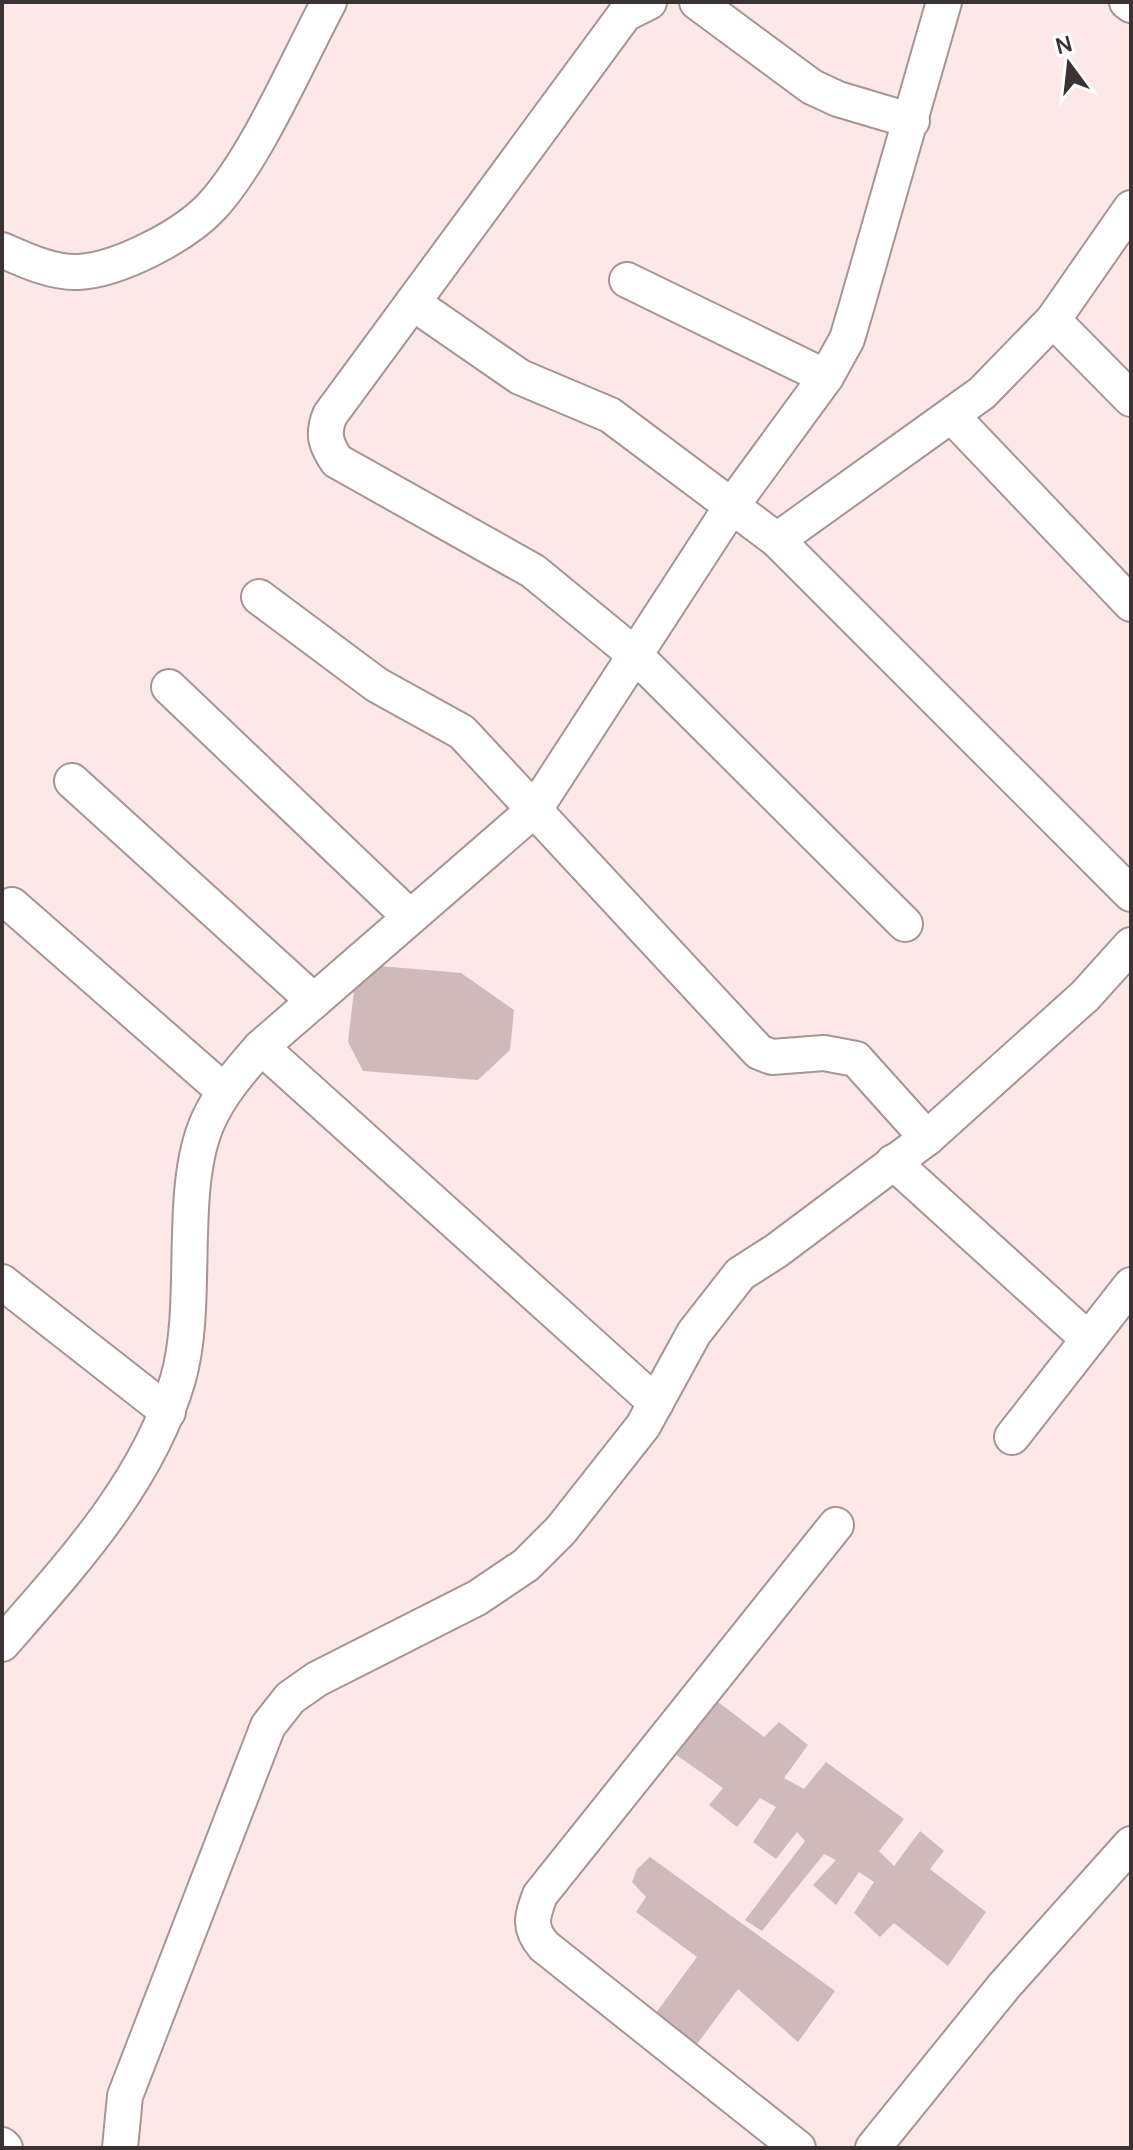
<svg xmlns="http://www.w3.org/2000/svg" width="1133" height="2150" viewBox="0 0 1133 2150" font-family="Manrope,sans-serif">
<style>
.building{fill:#cebbb9}
.lines{fill:none;stroke-linecap:round;stroke-linejoin:round}
.minor-casing{stroke:#a79593;stroke-width:38}
.minor{stroke:#fff;stroke-width:34}
</style>
<rect width="100%" height="100%" fill="#fce8e6"/>
<g class="building">
<path d="M357 964 461 973 514 1010 510 1050 478 1080 363 1071 348 1042Z"/>
<path d="M709 1695 764 1737 779 1722 808 1745 784 1778 804 1789 826 1762 904 1819 879 1851 894 1866 920 1831 944 1851 930 1869 986 1912 948 1966 894 1923 880 1937 854 1913 874 1882 859 1872 836 1905 813 1885 836 1860 824 1854 762 1931 745 1920 805 1841 797 1832 776 1859 753 1842 776 1807 760 1798 737 1827 709 1805 723 1788 668 1749Z"/>
<path d="M650 1857 835 1991 798 2042 738 1989 688 2056 647 2025 697 1957 636 1912 646 1897 632 1882 637 1869Z"/>
</g>
<g class="lines">
<defs>
<g id="minor">
<path d="M649 2 625 14 330 415C322 434 326 445 337 461L533 571 634 654 905 924"/>
<path d="M697 2 812 87 838 99 912 121"/>
<path d="M1127 2 1131 5"/>
<path d="M2 250C25 260 52 273 78 272 119 270 186 235 213 205 257 156 297 62 329 2"/>
<path d="M627 280 826 377"/>
<path d="M413 303 520 377 610 415 777 540 1131 894"/>
<path d="M1053 320 1131 399"/>
<path d="M952 416 1131 604"/>
<path d="M777 540 982 393 1053 320 1131 208"/>
<path d="M259 597 377 685 462 732 759 1052 772 1057 824 1053 856 1059 927 1138"/>
<path d="M169 687 410 917"/>
<path d="M72 781 314 1001"/>
<path d="M12 905 224 1091"/>
<path d="M261 1047 656 1403"/>
<path d="M893 1162 1088 1339"/>
<path d="M2 1282 168 1412"/>
<path d="M1012 1437 1131 1285"/>
<path d="M2 1644C71 1565 149 1481 178 1379 200 1303 177 1190 208 1121 221 1092 241 1070 261 1047L535 809 733 504 826 377 847 339 857 305 944 2"/>
<path d="M2 2145 5 2148"/>
<path d="M120 2148 125 2096 268 1726 290 1698 317 1679 477 1598 526 1565 561 1530 643 1426 694 1333 740 1274 776 1251 927 1138 1085 996 1131 945"/>
<path d="M798 2148 544 1946C528 1927 532 1917 540 1895L836 1525"/>
<path d="M873 2148 1004 1986 1131 1844"/>
</g>
</defs>
<use href="#minor" class="minor-casing"/>
<use href="#minor" class="minor"/>
</g>
<rect width="1133" height="2150" fill="none" stroke="#3b3333" stroke-width="8"/>
<g transform="translate(1069 64) rotate(345)" stroke="#ffffff" stroke-width="6" paint-order="stroke">
<path d="M0-6L14 30L0 20L-14 30Z" fill="#3b3333"/>
<text y="-12" font-size="22" font-weight="bold" text-anchor="middle" fill="#3b3333">N</text>
</g>
</svg>
